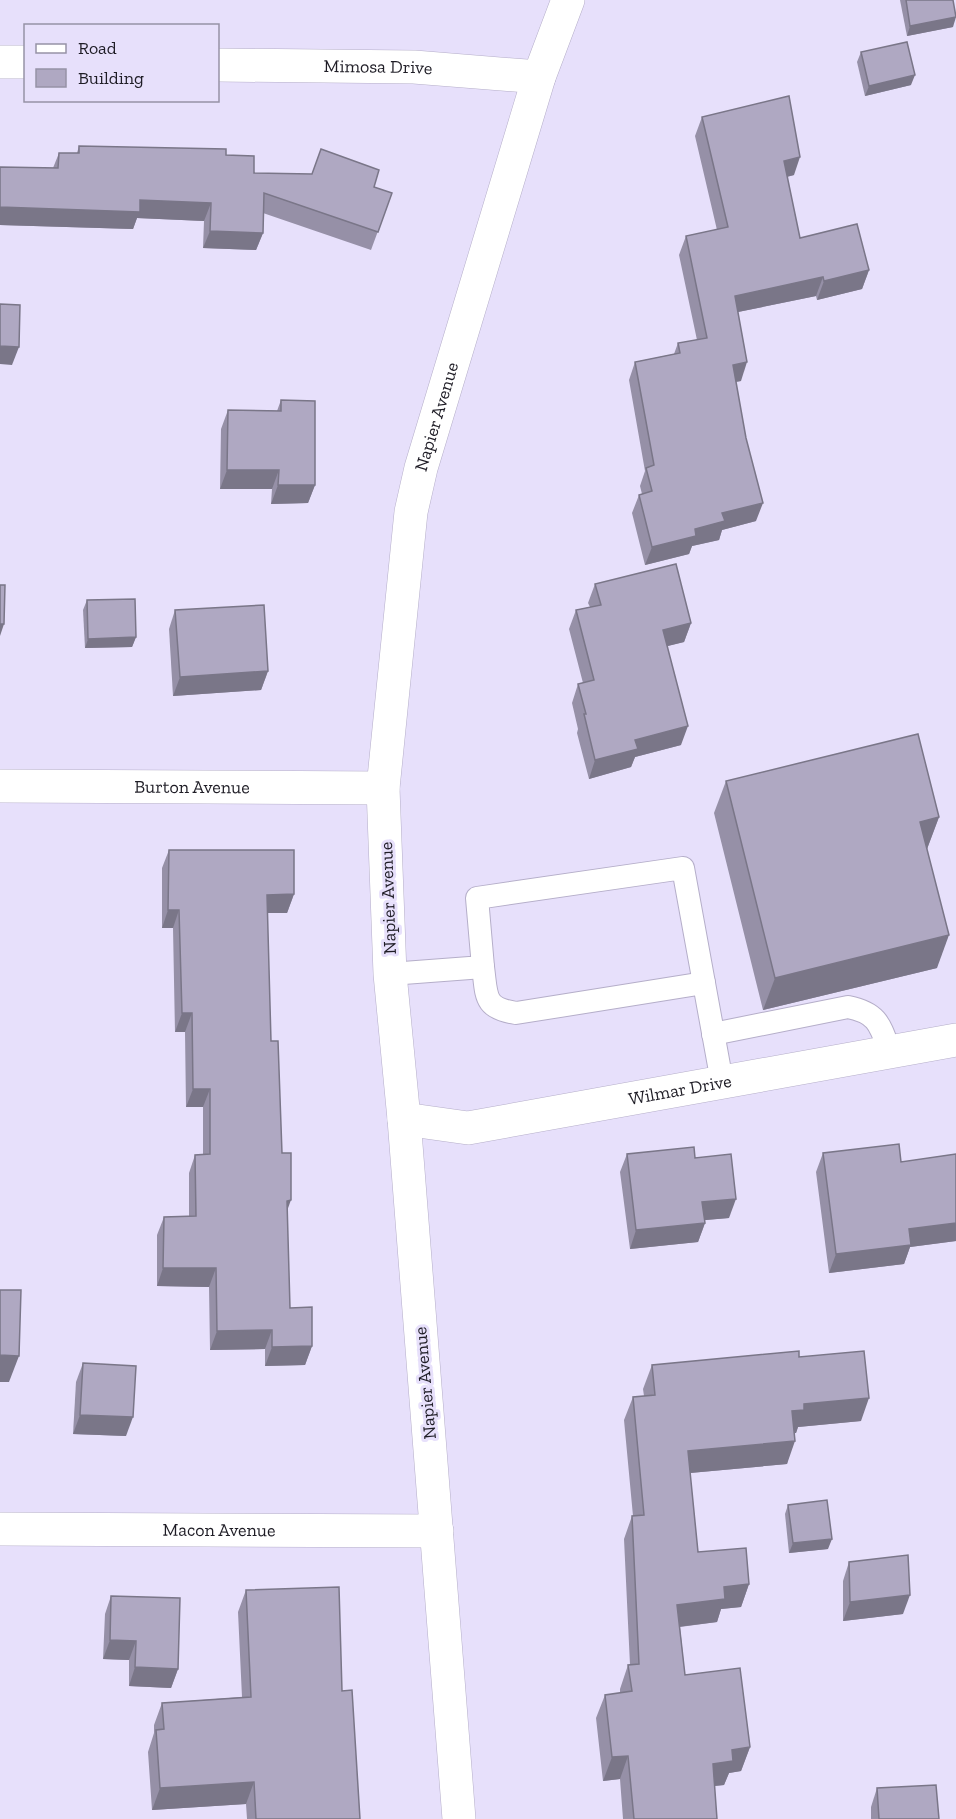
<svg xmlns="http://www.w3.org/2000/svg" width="956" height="1819" viewBox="0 0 956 1819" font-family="'Zilla Slab',serif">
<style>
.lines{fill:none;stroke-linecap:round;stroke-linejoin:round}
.service-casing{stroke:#b5aec9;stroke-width:24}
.minor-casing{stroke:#b5aec9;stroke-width:34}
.tertiary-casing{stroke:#b5aec9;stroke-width:34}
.service{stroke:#fff;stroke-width:22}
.minor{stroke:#fff;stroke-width:33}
.tertiary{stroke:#fff;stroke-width:33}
.wall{fill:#9690a7}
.shaded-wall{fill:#7a7688}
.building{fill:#afa8c2;stroke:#7a7688;stroke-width:1.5}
.labels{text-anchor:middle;stroke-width:6;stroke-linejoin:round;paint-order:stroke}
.street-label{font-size:18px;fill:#1f1d26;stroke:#e7e0fb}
</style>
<rect width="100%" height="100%" fill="#e7e0fb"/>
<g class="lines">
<defs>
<g id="service">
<path d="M483 967C487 996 483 1008 516 1013L704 983"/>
<path d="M390 974 483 967 477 898 683 868 722 1082"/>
<path d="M713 1034 848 1007C878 1013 880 1025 890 1052"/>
</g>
<g id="minor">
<path d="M0 62H26"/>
<path id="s1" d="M218 65 414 67 539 77"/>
<path id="s2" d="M0 786 383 788"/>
<path id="s3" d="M404 1119 468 1128 956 1040"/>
<path id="s4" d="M0 1529 437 1531"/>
</g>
<g id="tertiary">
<path id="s5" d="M459 1819 404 1119 390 974 383 788 411 512 421 468 539 77 568 0"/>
</g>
</defs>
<use href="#service" class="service-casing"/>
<use href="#minor" class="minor-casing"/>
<use href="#tertiary" class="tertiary-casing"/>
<use href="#service" class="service"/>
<use href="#minor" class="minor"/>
<use href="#tertiary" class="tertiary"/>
</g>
<g class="wall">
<path d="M900 0H953V27L907 36Z"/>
<path d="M861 52 911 85 865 96 857 62Z"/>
<path d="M702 117 794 175 787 177 800 238 869 270 862 289 817 300 816 296 738 312 741 381 736 382 756 521 722 530 719 540 692 546 689 554 645 565 632 513 639 495 642 494 640 486 645 471 629 380 635 362 674 354 678 343 697 340 679 255 686 236 717 230 695 136Z"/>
<path d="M79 146 226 155 254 173 374 187 392 193 371 250 263 213V233L256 250 203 248 204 221 137 218 133 229 0 225V167L53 168 59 153H77Z"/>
<path d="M281 400 315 485 308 503 271 504 272 489H220L221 429 228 410 277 411Z"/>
<path d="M595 584 691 623 684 642 667 646 681 745 635 757 631 767 589 779 577 733 578 729 572 703 578 684 583 683 569 629 576 610 590 607 588 603Z"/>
<path d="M87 600 136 637 132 647 85 648 83 610Z"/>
<path d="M175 610 268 671 261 690 173 696 169 629Z"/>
<path d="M726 781 939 817 927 849 937 968 763 1010 714 813Z"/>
<path d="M169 850 294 894 287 913H267L271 1041 287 1211 290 1308 312 1346 305 1365 265 1366V1349L210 1350 209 1287 157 1286V1235L164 1217 189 1216V1173L195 1155 203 1154V1107H186L185 1032H175L173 928H162V868Z"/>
<path d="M823 1153 901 1162 956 1154V1241L910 1247 904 1264 829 1273 816 1172Z"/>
<path d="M627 1154 729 1218 704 1220 705 1223 698 1242 630 1249 620 1172Z"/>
<path d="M799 1357 861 1421 798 1427 796 1433H794L787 1464 690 1473 698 1552 749 1584 741 1607 721 1609 717 1622 680 1627 685 1675 750 1747 741 1771 729 1773 724 1785 714 1786 717 1819H623L620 1779 603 1781 596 1718 605 1695 620 1693V1689L628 1665H630L624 1539 632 1516H633L624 1420 633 1397 644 1396 643 1389 652 1365Z"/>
<path d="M83 1363 126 1436 73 1434 76 1382Z"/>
<path d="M788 1505 828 1549 789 1553 785 1514Z"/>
<path d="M849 1562 903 1614 843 1621V1581Z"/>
<path d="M246 1590 342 1691 360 1819H247L246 1804 152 1810 148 1752 154 1733V1725L162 1703 242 1697 238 1612Z"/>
<path d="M111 1596 178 1669 171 1688 129 1686V1660L103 1659 105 1614Z"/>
<path d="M877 1788 939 1819H871V1807Z"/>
</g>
<g class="shaded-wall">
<path d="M956 17 953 27 907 36 910 26Z"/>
<path d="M915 75 911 85 865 96 869 86Z"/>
<path d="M800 157 794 175 777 179 784 161Z"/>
<path d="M140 200 211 203 204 221 137 218 133 229 0 225V207Z"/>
<path d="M210 231 263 233 256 250 203 248Z"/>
<path d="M869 270 862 289 817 300 824 281Z"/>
<path d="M823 277 816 296 728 314 735 296Z"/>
<path d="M0 346 19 347 12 365 0 364Z"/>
<path d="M747 362 741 381 727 383 733 365Z"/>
<path d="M227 470H279L272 489H220Z"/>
<path d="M278 485H315L308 503 271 504Z"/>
<path d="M763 503 756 521 722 530 719 540 692 546 689 554 645 565 652 547 695 529 722 513Z"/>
<path d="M691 623 684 642 656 649 663 630Z"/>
<path d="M0 624H4L0 636Z"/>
<path d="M136 637 132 647 85 648 88 639Z"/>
<path d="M268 671 261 690 173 696 180 677Z"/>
<path d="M688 726 681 745 635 757 631 767 589 779 595 760 635 740Z"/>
<path d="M939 817 927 849 920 822Z"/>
<path d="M294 894 287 913H260L267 895Z"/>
<path d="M168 910H179L173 928H162Z"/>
<path d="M949 935 937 968 763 1010 775 978Z"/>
<path d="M182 1013H192L185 1032H175Z"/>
<path d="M193 1089H210L203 1107H186Z"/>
<path d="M736 1199 729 1218 695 1221 702 1202Z"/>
<path d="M291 1200 284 1219 287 1201Z"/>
<path d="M705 1223 698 1242 630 1249 636 1230Z"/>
<path d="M956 1223V1241L910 1247 904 1264 829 1273 836 1254 909 1229Z"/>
<path d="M163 1268H216L209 1287 157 1286Z"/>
<path d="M272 1330 265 1349 210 1350 217 1331Z"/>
<path d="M312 1346 305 1365 265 1366 272 1347Z"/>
<path d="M0 1355 19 1356 9 1382H0Z"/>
<path d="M869 1398 861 1421 798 1427 796 1433 784 1434 792 1411 804 1404Z"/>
<path d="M80 1415 133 1417 126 1436 73 1434Z"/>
<path d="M795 1441 787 1464 679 1474 688 1451Z"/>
<path d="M832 1539 828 1549 789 1553 793 1543Z"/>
<path d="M749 1584 741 1607 721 1609 717 1622 669 1628 677 1605 724 1587Z"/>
<path d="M910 1595 903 1614 843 1621 850 1602Z"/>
<path d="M110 1640 136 1641 129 1660 103 1659Z"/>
<path d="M135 1667 178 1669 171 1688 129 1686Z"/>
<path d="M750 1747 741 1771 729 1773 724 1785 704 1787 713 1764 732 1750Z"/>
<path d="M628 1756 620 1779 603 1781 612 1757Z"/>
<path d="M254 1782 246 1804 152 1810 160 1788Z"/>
</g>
<g class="building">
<path d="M906 0H953L956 17 910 26Z"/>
<path d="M907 42 915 75 869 86 861 52Z"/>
<path d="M789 96 800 157 784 161 800 238 857 224 869 270 824 281 823 277 735 296 747 362 733 365 746 438 763 503 722 513 725 521 695 529 696 536 652 547 639 495 652 491 646 468 654 465 635 362 680 353 678 343 707 338 686 236 728 227 702 117Z"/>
<path d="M79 146 226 149V155L254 156V173L312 174 321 149 379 170 374 187 392 193 378 232 264 193 263 233 210 231 211 203 140 200V212L0 207V167L58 168 59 153H79Z"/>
<path d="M0 304 20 305 19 347 0 346Z"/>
<path d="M281 400 315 401V485H278L279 470H227L228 410 281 411Z"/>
<path d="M676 564 691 623 663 630 688 726 635 740 638 749 595 760 584 714H586L578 684 594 680 576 610 601 605 595 584Z"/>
<path d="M0 585H5L4 624H0Z"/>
<path d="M135 599 136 637 88 639 87 600Z"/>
<path d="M264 605 268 671 180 677 175 610Z"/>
<path d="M918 734 939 817 920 822 949 935 775 978 726 781Z"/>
<path d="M169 850H294V894L267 895 271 1041H278L282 1153H291V1200L287 1201 290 1308 312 1307V1346L272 1347V1330L217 1331 216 1268H163L164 1217 196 1216 195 1155 210 1154V1089H193L192 1013H182L179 910H168Z"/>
<path d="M899 1144 901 1162 956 1154V1223L909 1229 911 1245 836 1254 823 1153Z"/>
<path d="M694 1147 695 1158 731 1154 736 1199 702 1202 705 1223 636 1230 627 1154Z"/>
<path d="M0 1290H21L19 1356 0 1355Z"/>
<path d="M799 1351V1357L864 1351 869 1398 804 1404V1410L792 1411 795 1441 688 1451 698 1552 746 1548 749 1584 724 1587 725 1599 677 1605 685 1675 740 1668 750 1747 732 1750 733 1761 713 1764 717 1819H634L628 1756 612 1757 605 1695 632 1691 628 1665 639 1664 632 1516 644 1515 633 1397 655 1395 652 1365Z"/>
<path d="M83 1363 136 1366 133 1417 80 1415Z"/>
<path d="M827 1500 832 1539 793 1543 788 1505Z"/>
<path d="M908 1555 910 1595 850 1602 849 1562Z"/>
<path d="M339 1587 342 1691 352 1690 360 1819H256L254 1782 160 1788 156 1730 164 1729 162 1703 251 1697 246 1590Z"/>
<path d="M111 1596 180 1598 178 1669 135 1667 136 1641 110 1640Z"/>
<path d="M936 1785 939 1819H879L877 1788Z"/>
</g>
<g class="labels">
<g class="street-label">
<text dy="6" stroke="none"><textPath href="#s1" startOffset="160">Mimosa Drive</textPath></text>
<text dy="6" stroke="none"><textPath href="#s5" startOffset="1410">Napier Avenue</textPath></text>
<text dy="6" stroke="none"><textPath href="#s2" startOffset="192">Burton Avenue</textPath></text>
<text transform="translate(388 898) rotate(-92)" y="6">Napier Avenue</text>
<text dy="6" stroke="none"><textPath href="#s3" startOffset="280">Wilmar Drive</textPath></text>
<text transform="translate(425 1383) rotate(-95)" y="6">Napier Avenue</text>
<text dy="6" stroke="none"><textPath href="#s4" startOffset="219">Macon Avenue</textPath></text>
</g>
</g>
<rect x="24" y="24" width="195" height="78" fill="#e7e0fb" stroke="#9792a6" stroke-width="1.5"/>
<rect x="36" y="44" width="30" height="9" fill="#ffffff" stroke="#9792a6" stroke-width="1.5"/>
<text x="78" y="54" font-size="18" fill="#1f1d26">Road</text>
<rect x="36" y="69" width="30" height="18" fill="#afa8c2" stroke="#9792a6" stroke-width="1.5"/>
<text x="78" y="84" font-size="18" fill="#1f1d26">Building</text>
</svg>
